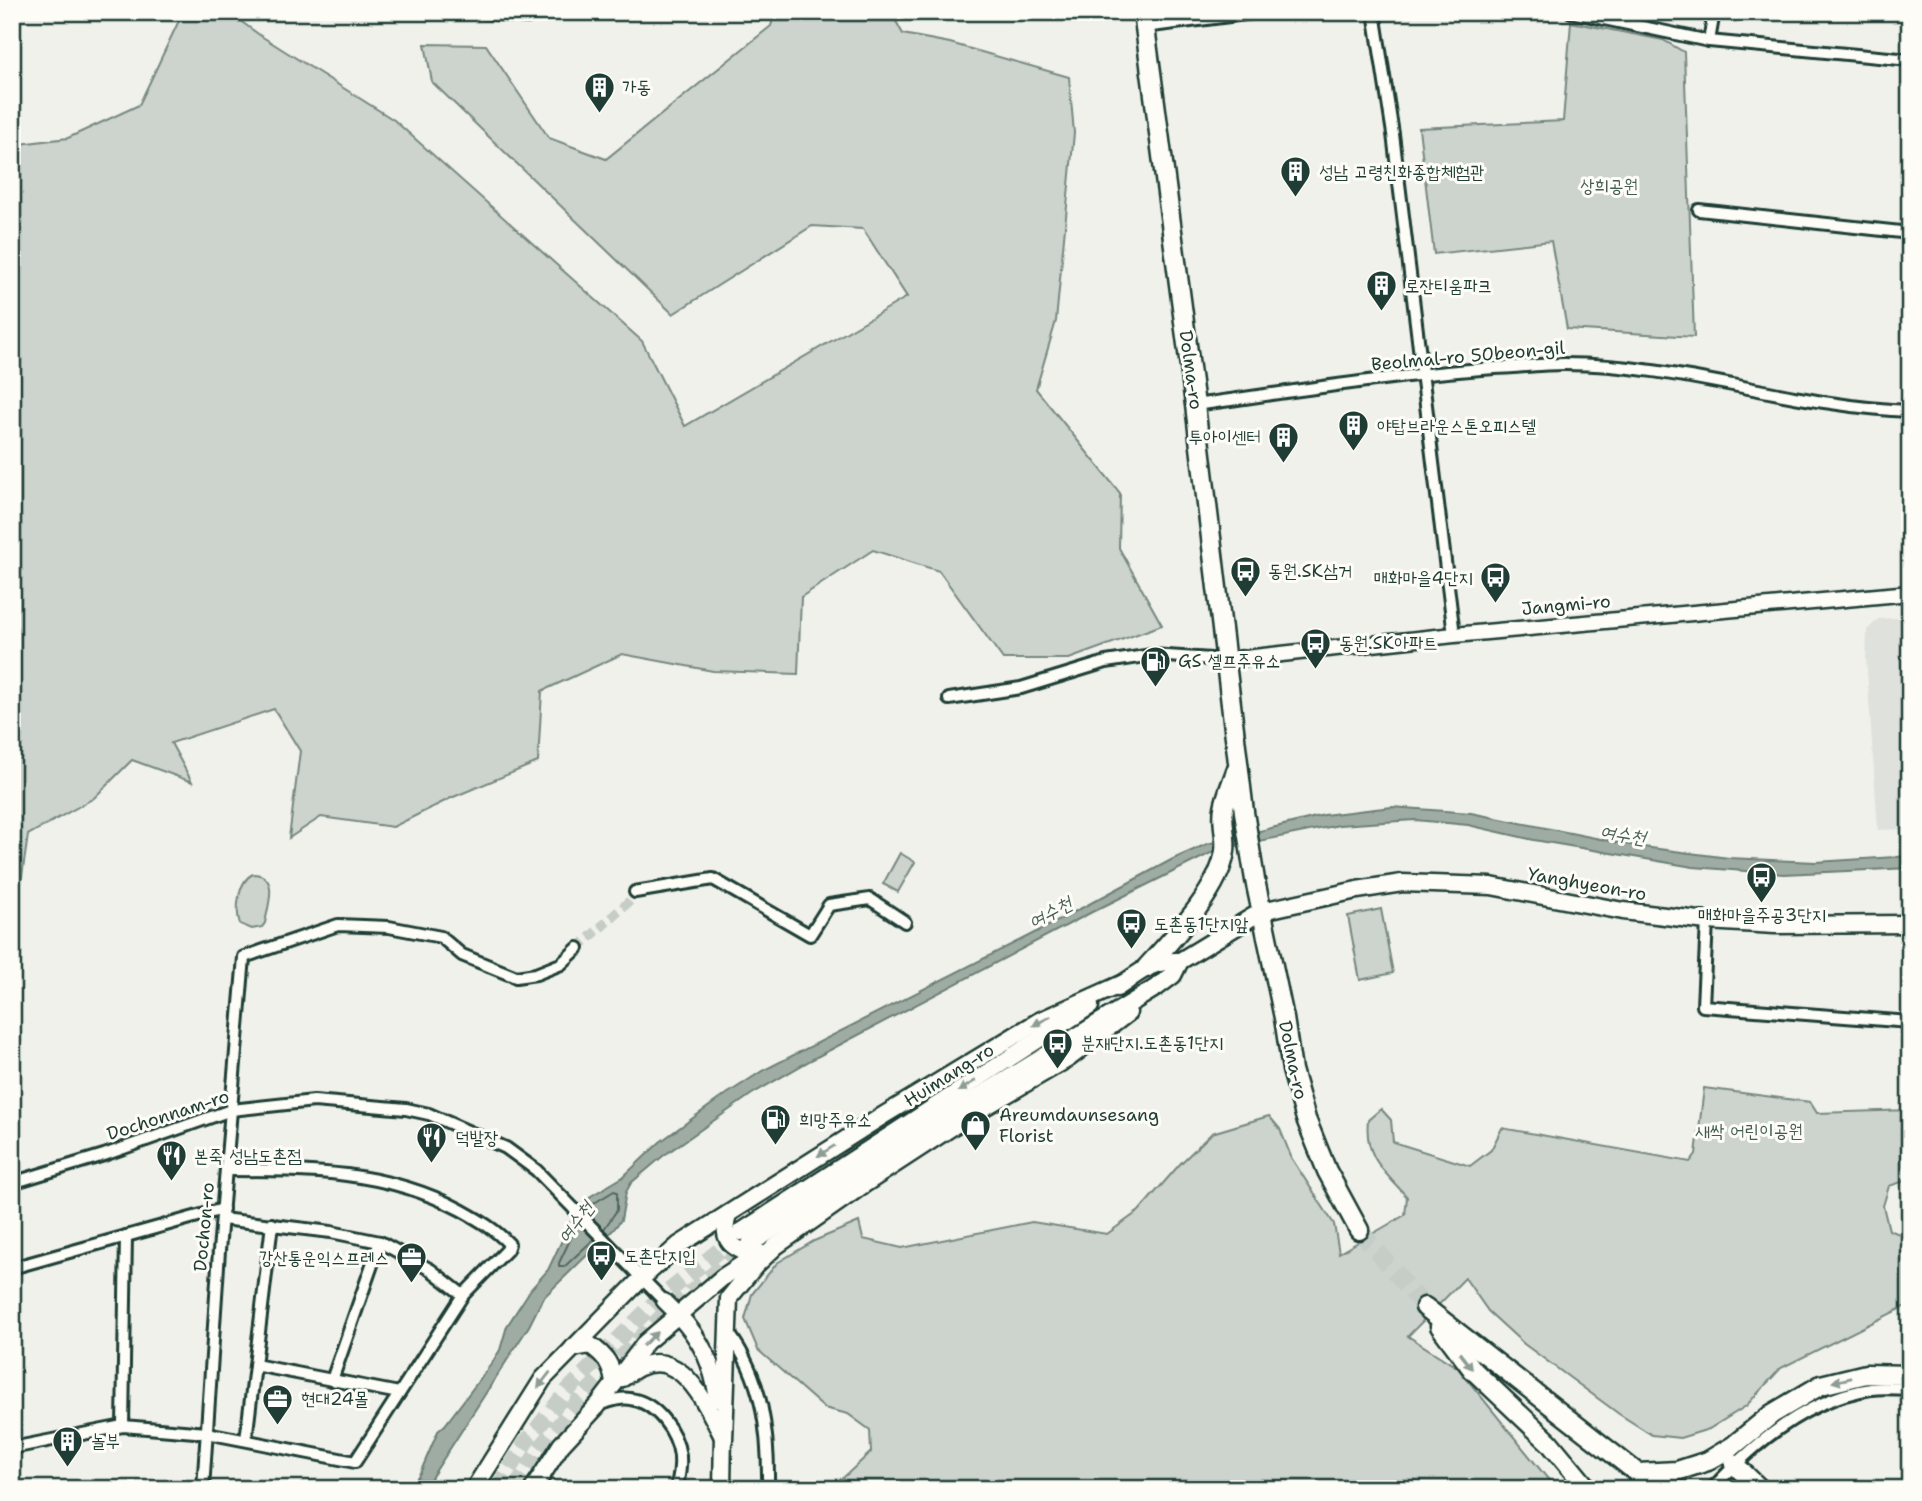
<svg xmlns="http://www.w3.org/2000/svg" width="1922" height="1501" viewBox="0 0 1922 1501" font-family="'Shantell Sans','Poor Story',sans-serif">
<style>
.built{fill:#dfe2dc}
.green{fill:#cdd3cd;stroke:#768880;stroke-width:2}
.water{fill:#9faca4;stroke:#6c8077;stroke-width:2}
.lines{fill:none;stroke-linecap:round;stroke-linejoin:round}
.shore{stroke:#526961;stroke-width:2}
.minor-tunnel{stroke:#c6cdc6;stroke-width:10;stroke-dasharray:10 5;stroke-linecap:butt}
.secondary-tunnel{stroke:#c6cdc6;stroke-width:16;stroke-dasharray:16 8;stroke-linecap:butt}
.primary-tunnel{stroke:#c6cdc6;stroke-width:18;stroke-dasharray:18 9;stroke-linecap:butt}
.minor-casing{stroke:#1f3d34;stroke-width:16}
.tertiary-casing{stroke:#1f3d34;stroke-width:19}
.secondary-casing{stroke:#1f3d34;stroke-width:21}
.primary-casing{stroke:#1f3d34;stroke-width:23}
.minor{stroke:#fdfcf7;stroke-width:10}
.tertiary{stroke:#fdfcf7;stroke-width:14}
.secondary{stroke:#fdfcf7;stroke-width:16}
.primary{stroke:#fdfcf7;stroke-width:18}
.oneway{fill:#8e9c96}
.labels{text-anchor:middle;stroke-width:6;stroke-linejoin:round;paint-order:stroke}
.poi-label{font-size:18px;fill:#1f3d34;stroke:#fdfcf7;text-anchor:start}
.park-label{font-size:18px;fill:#425b53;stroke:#fdfcf7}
.street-label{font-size:18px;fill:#1f3d34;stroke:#fdfcf7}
.water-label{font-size:19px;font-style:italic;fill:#455e56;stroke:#fdfcf7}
</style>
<rect width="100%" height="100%" fill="#f0f1eb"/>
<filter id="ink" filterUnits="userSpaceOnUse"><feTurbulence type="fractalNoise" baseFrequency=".0143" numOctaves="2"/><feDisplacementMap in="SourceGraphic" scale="14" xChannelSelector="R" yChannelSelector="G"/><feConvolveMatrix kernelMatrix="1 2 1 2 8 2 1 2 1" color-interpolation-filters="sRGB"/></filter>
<g filter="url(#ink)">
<path class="built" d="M1910 617V829L1878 830 1866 658 1867 630 1878 619Z"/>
<g class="green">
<path d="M183 12H228L261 36 394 120 642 341 685 426 907 297 863 229 812 226 673 314 432 82 425 44 486 45 549 138 606 159 771 26 775 12H891L903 34 950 43 1069 77 1074 133 1056 321 1036 389 1120 493 1119 548 1162 625 1069 659H1003L939 571 873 550 801 597 798 674 713 671 622 654 542 691 538 762 451 798 393 827 321 817 289 838 300 751 274 709 171 743 192 782 132 760 94 798 28 835 15 925 12 928V145L68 138 139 105Z"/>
<path d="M1571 22 1663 40 1684 52 1694 337 1567 329 1551 241 1434 254 1419 128 1563 121Z"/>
<path d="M900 853 915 862 898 892 883 884Z"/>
<path d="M253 874C280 875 268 905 265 923L262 927 252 929 240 924C235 910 238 881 253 874Z"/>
<path d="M1381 909 1393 973 1360 980 1348 916Z"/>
<path d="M1704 1088 1810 1102 1817 1113 1910 1110V1174L1905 1181 1889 1186 1883 1206 1889 1230 1910 1238V1304L1781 1368 1746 1406 1709 1429 1680 1438 1652 1435 1619 1414 1524 1344 1488 1311 1465 1278 1408 1336 1458 1368 1556 1489H829L830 1485 844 1477 871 1452 870 1430 848 1414 824 1408 758 1350 745 1319 752 1294 777 1263 814 1241 859 1222 863 1239 902 1248 1032 1222 1107 1234 1139 1211 1180 1164 1212 1133 1269 1116 1280 1129 1292 1159 1334 1224 1339 1253 1405 1215 1407 1197C1384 1171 1364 1157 1368 1120L1381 1109 1391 1120 1393 1142 1470 1166 1491 1150 1502 1128 1690 1162 1696 1154Z"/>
</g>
<path class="water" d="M1392 807 1471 813 1635 846 1729 858 1816 862 1910 856V868L1784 874 1693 867 1534 840 1468 825 1415 820 1339 825 1239 845 1211 853 1092 912 811 1060 752 1094 663 1156 631 1183 626 1192 621 1220 613 1230 543 1298 529 1326 424 1489H410L421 1471 438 1431 445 1425 492 1363 500 1350 507 1326 531 1289 548 1270 572 1219 582 1205 591 1196 623 1177 660 1142 719 1099 762 1071 1050 925 1173 859 1207 844 1324 815Z"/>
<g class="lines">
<g class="shore">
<path d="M586 1211 596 1202 614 1191 617 1192V1210L604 1229"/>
<path d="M578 1223 559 1263V1267H564L594 1239"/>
</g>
<path class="minor-tunnel" d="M578 948 633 898 635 892"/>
<g class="secondary-tunnel">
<path d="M497 1489 526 1442 568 1390 653 1304 739 1234"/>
<path d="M515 1489 538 1451 579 1400 663 1315 750 1244"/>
</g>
<path class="primary-tunnel" d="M1359 1230 1425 1307"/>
<defs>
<g id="minor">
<path d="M483 12 527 17 546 12"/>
<path d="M1374 12 1393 134 1454 635"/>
<path d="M1571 12 1709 41 1910 60"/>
<path d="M1144 27 1261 12"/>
<path d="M1709 41 1714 12"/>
<path d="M1699 210 1910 233"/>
<path d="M1195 405C1295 391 1395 375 1495 368 1518 367 1541 364 1564 364 1682 364 1794 407 1910 411"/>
<path d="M949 699 1021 688 1106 662 1152 655 1227 660"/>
<path d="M635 892 713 879 810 935 829 905 870 899 905 922"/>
<path d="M1707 921 1703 1006 1910 1022"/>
<path d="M12 1183 104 1155 231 1110 314 1101 406 1109 429 1114 506 1148 536 1170 664 1301"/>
<path d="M222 1219 331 1232 380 1242 431 1270 463 1295"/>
<path d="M12 1268 223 1209"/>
<path d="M728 1332C763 1378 769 1433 768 1489"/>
<path d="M255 1365 399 1393"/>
<path d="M332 1380 380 1242"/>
<path d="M598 1405C608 1402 620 1397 630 1399 656 1402 677 1432 680 1456 681 1467 679 1478 676 1489"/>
<path d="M123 1426 126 1236"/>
<path d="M246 1440 272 1224"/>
<path d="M12 1448 123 1426 207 1433 355 1462 463 1295 507 1250 509 1244C495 1229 479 1220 461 1210 386 1170 309 1170 226 1170"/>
<path d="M203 1489 219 1251 244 957 338 925 389 927 441 937 462 955 516 977 536 974 561 964 578 948"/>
<path d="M1712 1489C1753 1444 1809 1398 1871 1389 1884 1387 1897 1389 1910 1389"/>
</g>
<g id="tertiary">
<path d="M1227 660 1454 635 1910 593"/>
<path d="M664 1301 678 1315"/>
</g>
<g id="secondary">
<path d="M1117 988C1140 972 1152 960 1180 961"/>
<path d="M728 1214C720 1241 732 1249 757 1256"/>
<path d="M741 1232 1090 1006"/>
<path d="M750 1244 952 1113 1157 987 1173 975 1180 961 1262 911 1357 890 1402 883 1491 886 1623 911 1707 921 1775 925 1910 924"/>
<path d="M678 1315C702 1340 713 1365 718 1399"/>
<path d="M573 1348 590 1345C606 1356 612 1365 614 1384"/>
<path d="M623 1378C675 1334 703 1398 723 1437"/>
<path d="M724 1440 729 1298 755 1266 776 1246 866 1183 964 1119 1069 1058 1128 1013"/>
<path d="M474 1489 543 1379 642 1278 679 1245 884 1115 1039 1021 1126 982"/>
<path d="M533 1489 561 1445 598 1405 646 1342 723 1277 760 1253"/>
<path d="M722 1489 723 1432"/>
</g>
<g id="primary">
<path d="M1143 12 1195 405 1244 812 1255 880 1284 1018 1292 1070 1306 1119 1327 1171 1359 1230"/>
<path d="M1146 968C1172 939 1220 890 1225 851 1227 837 1221 822 1224 808 1226 796 1232 783 1236 771"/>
<path d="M1425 1307 1658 1489"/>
<path d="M1440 1326 1473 1370 1549 1442 1588 1489"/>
<path d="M1734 1464 1760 1489"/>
<path d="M1638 1473 1677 1471 1708 1461 1733 1446 1772 1414 1821 1385 1866 1374 1910 1375"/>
</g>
</defs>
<use href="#minor" class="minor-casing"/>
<use href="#tertiary" class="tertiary-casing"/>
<use href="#secondary" class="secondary-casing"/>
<use href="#primary" class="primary-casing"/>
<use href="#minor" class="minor"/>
<use href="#tertiary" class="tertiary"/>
<use href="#secondary" class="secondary"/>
<use href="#primary" class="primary"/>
</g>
<defs><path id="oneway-solid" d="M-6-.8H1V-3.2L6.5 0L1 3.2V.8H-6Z" transform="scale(1.75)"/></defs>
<g class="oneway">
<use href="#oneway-solid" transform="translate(1042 1021) rotate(153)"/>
<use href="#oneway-solid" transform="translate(967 1086) rotate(148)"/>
<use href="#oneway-solid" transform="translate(826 1151) rotate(148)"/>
<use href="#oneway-solid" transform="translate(650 1339) rotate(-44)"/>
<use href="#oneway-solid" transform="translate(1466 1361) rotate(52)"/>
<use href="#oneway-solid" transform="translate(544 1380) rotate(128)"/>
<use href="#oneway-solid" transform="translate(1842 1380) rotate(167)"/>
</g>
</g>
<defs>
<symbol id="building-pin" viewBox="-11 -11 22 30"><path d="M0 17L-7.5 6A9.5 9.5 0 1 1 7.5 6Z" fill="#1f3d34" stroke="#fdfcf7"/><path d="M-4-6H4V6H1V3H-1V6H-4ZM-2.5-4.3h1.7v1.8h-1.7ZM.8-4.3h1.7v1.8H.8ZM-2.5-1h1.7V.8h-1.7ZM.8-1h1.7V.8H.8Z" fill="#fff"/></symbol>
<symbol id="bus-pin" viewBox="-11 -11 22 30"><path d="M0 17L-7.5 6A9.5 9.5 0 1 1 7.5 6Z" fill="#1f3d34" stroke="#fdfcf7"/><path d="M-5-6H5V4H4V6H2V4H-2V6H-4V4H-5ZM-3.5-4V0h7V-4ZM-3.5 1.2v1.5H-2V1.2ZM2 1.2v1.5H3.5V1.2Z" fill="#fff"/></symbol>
<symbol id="fuel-pin" viewBox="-11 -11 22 30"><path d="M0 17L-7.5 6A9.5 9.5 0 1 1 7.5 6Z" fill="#1f3d34" stroke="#fdfcf7"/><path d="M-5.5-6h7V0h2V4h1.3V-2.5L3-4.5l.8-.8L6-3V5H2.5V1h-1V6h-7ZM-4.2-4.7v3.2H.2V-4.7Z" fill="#fff"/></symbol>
<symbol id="shop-pin" viewBox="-11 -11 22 30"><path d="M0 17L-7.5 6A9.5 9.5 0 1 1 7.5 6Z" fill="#1f3d34" stroke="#fdfcf7"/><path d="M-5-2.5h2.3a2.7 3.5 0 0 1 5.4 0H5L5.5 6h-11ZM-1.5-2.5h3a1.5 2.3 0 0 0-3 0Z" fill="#fff"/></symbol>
<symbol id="restaurant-pin" viewBox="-11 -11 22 30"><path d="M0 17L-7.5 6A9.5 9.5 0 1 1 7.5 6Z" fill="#1f3d34" stroke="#fdfcf7"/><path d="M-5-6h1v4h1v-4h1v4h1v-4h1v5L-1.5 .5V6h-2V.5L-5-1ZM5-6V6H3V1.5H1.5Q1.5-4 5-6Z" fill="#fff"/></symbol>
<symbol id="office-pin" viewBox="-11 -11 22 30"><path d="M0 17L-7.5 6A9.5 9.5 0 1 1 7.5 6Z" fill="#1f3d34" stroke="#fdfcf7"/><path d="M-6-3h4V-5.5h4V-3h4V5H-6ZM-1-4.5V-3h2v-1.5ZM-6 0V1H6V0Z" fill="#fff"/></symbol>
</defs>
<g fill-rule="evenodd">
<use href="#building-pin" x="582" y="70" width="35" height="47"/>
<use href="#building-pin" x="1278" y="154" width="35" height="47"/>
<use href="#building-pin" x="1364" y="268" width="35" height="47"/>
<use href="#building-pin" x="1336" y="408" width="35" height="47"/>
<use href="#building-pin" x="1266" y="420" width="35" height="47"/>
<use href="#bus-pin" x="1228" y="554" width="35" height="47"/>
<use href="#bus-pin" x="1478" y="560" width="35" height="47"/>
<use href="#bus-pin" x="1298" y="626" width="35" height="47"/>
<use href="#fuel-pin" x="1138" y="644" width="35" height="47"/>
<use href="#bus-pin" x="1744" y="860" width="35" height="47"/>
<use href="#bus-pin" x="1114" y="906" width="35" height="47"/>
<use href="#bus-pin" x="1040" y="1026" width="35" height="47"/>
<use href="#fuel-pin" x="758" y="1102" width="35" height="47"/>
<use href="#shop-pin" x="958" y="1108" width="35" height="47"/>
<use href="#restaurant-pin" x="414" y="1120" width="35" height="47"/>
<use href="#restaurant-pin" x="154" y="1138" width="35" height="47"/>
<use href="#bus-pin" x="584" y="1238" width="35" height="47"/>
<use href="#office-pin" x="394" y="1240" width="35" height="47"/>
<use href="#office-pin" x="260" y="1382" width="35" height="47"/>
<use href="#building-pin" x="50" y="1424" width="35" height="47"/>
</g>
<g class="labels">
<g class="poi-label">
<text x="622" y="93">가동</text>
<text x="1319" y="178">성남 고령친화종합체험관</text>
<text x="1405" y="292">로잔티움파크</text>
<text x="1377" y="432">야탑브라운스톤오피스텔</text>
<text x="1261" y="443" text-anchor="end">투아이센터</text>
<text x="1268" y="577">동원.SK삼거</text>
<text x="1473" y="584" text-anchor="end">매화마을4단지</text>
<text x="1339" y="649">동원.SK아파트</text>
<text x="1178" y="667">GS 셀프주유소</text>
<text x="1762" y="921" text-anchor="middle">매화마을주공3단지</text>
<text x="1154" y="930">도촌동1단지앞</text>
<text x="1081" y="1049">분재단지.도촌동1단지</text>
<text x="999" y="1121">Areumdaunsesang<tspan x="999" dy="21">Florist</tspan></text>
<text x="799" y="1126">희망주유소</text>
<text x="455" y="1144">덕발장</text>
<text x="194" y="1162">본죽 성남도촌점</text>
<text x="624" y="1262">도촌단지입</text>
<text x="389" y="1264" text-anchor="end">강산통운익스프레스</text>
<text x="301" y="1405">현대24몰</text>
<text x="91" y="1447">놀부</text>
</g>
<g class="park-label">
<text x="1609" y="192">상희공원</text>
<text x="1749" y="1137">새싹 어린이공원</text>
</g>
<g class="street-label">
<text transform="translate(1468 356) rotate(-5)" y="6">Beolmal-ro 50beon-gil</text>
<text transform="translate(1191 370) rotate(82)" y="6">Dolma-ro</text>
<text transform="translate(1566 605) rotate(-5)" y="6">Jangmi-ro</text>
<text transform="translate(1587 884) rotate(10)" y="6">Yanghyeon-ro</text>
<text transform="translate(1293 1060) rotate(78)" y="6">Dolma-ro</text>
<text transform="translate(949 1075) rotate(-32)" y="6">Huimang-ro</text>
<text transform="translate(168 1115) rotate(-18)" y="6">Dochonnam-ro</text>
<text transform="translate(204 1227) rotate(-85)" y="6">Dochon-ro</text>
</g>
<g class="water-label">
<text transform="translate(1623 834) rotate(9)" y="7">여수천</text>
<text transform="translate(1050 912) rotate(-28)" y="7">여수천</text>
<text transform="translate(575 1222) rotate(-53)" y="7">여수천</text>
</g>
</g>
<rect width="1922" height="1501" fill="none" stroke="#fdfcf7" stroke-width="42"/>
<rect x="21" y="21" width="1880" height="1459" fill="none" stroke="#1f3d34" stroke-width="2.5" filter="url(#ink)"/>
</svg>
